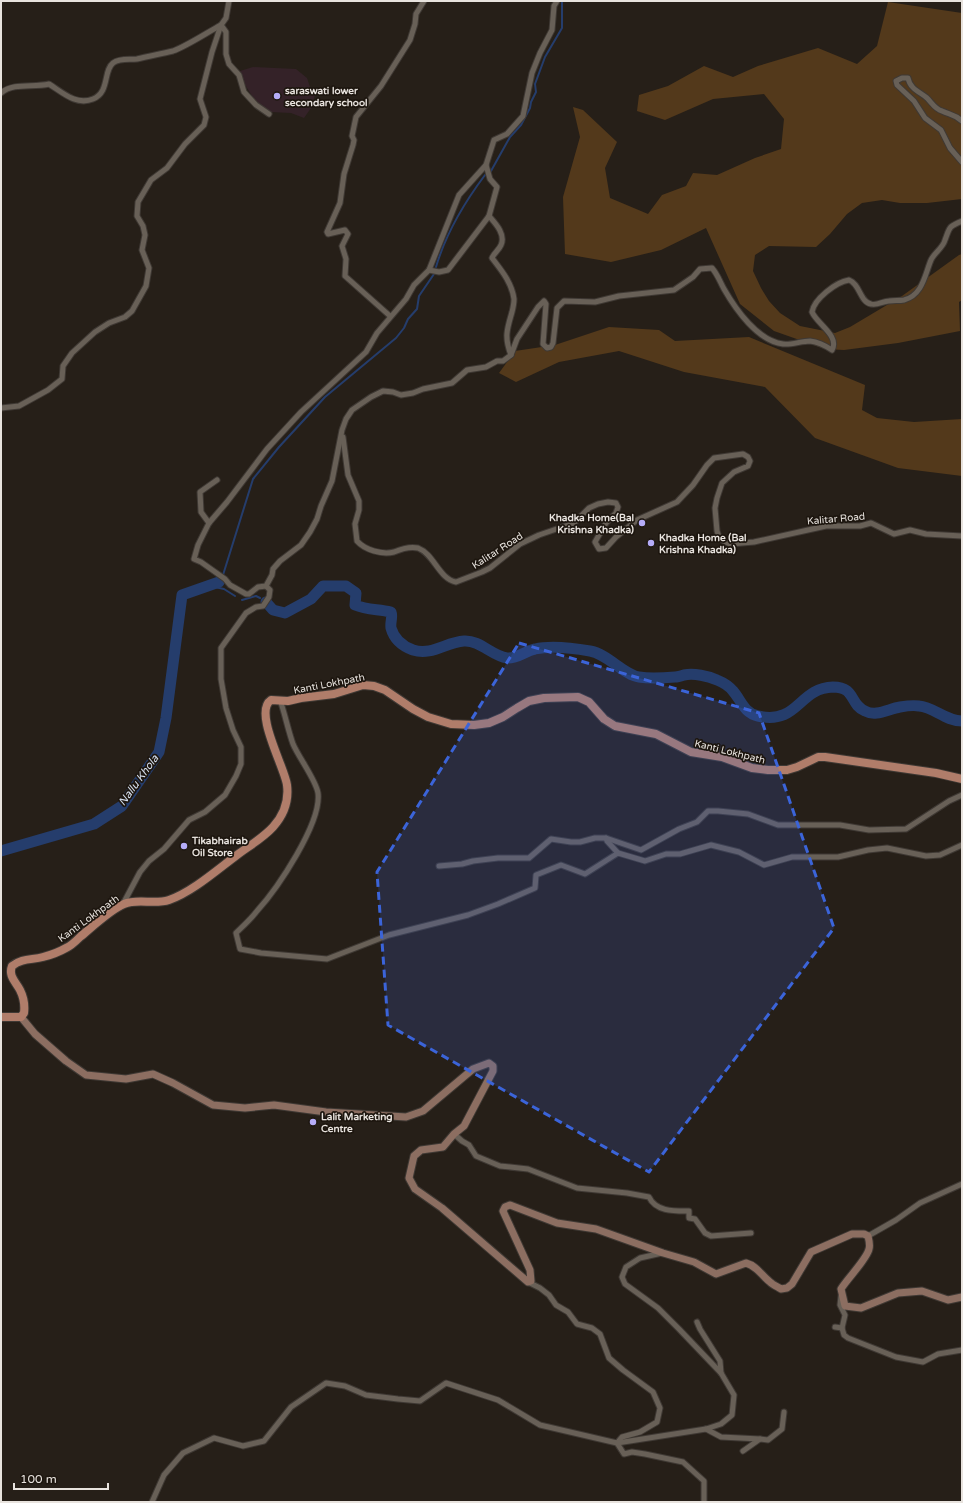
<svg xmlns="http://www.w3.org/2000/svg" width="963" height="1503" viewBox="0 0 963 1503" font-family="'Varela Round',sans-serif">
<style>
.education{fill:#342228}
.green{fill:#53391b}
.lines{fill:none;stroke-linecap:round;stroke-linejoin:round}
.stream{stroke:#253d6c;stroke-width:2}
.river{stroke:#253d6c;stroke-width:11}
.street-casing{stroke:#3f3934;stroke-width:7}
.secondary-casing{stroke:#3f3934;stroke-width:9}
.primary-casing{stroke:#3f3934;stroke-width:10}
.street{stroke:#686057;stroke-width:5}
.secondary{stroke:#8c6e61;stroke-width:7}
.primary{stroke:#b07d6a;stroke-width:8}
.marked{fill:#3b64d9;fill-opacity:0.2;stroke:#3b64d9;stroke-width:3;stroke-dasharray:8 5;stroke-linejoin:round}
.poi-dot{fill:#b5acf8;stroke:#1d160f;stroke-width:1.5}
.labels{text-anchor:middle;stroke-width:3.5;stroke-linejoin:round;paint-order:stroke}
.poi-label{font-size:10px;font-weight:bold;fill:#e8e3de;stroke:#1d160f;text-anchor:start}
.street-label{font-size:10px;fill:#e8e3de;stroke:#1d160f}
.water-label{font-size:11px;font-style:italic;fill:#d7e0ef;stroke:#1d160f}
</style>
<rect width="100%" height="100%" fill="#261f18"/>
<path class="education" d="M253 67 296 69 307 78 310 87 316 92 311 108 304 118 291 113 271 112 262 107 252 96 242 80 240 71Z"/>
<g class="green">
<path d="M888 2 962 13V199L927 203H900L882 200 862 203 847 214 830 234 816 247 769 246 755 255 753 271 761 288 769 301 780 313 800 326 835 333 850 327 902 296 959 255 962 254V300L959 302 960 331 898 343 844 350 825 349 774 331 740 304 706 228 661 250 611 262 565 254 563 197 580 137 573 107 583 110 617 142 605 168 610 198 648 214 662 195 686 186 693 173 717 175 755 158 781 149 784 119 764 94 713 99 665 120 637 111 639 95 668 86 704 66 733 77 758 66 818 48 857 64 877 46Z"/>
<path d="M609 327 659 330 675 341 749 337 865 385 862 410 877 418 914 422 962 419V476L898 468 815 438 765 387 684 372 619 351 559 362 516 382 499 373 515 351 555 345Z"/>
</g>
<g class="lines">
<g class="stream">
<path d="M491 171 510 137 521 125 530 108 531 102 536 92 535 84 545 57 562 28V1"/>
<path d="M436 267C446 233 464 203 485 175"/>
<path d="M223 575 253 479 279 447 325 397 396 338 404 328 408 319 417 309 419 296 434 274"/>
<path d="M210 586 224 589 235 596"/>
<path d="M242 600 256 596 260 598"/>
</g>
<g class="river">
<path d="M266 602 273 610 285 613 311 599 323 586H346L356 593 355 605C367 610 378 609 391 612 393 617 390 622 391 628 394 639 402 646 413 650 432 656 446 642 464 641 480 640 492 656 507 658 517 659 525 651 535 649 552 645 573 648 590 651 608 654 624 675 639 677 651 679 663 678 675 677 678 677 681 676 684 675 694 673 708 676 717 680 722 682 729 686 733 691 741 700 744 713 758 716 799 725 798 688 833 687 856 687 849 704 865 711 876 717 888 709 900 707 906 706 913 705 919 706 934 707 945 721 962 721"/>
<path d="M1 851 94 824 122 806 159 752 166 718 182 595 219 582"/>
</g>
<defs>
<g id="street">
<path d="M557 1 554 6 552 30 540 53 532 73 523 116 507 134 494 140 486 165 459 195 429 270 414 285 406 299 377 333 366 352 301 412 267 449 227 502 209 523 198 545 194 559 201 562 225 579 230 585 246 594H249L258 587 266 586 272 575 273 569 280 561 301 545 310 532 317 519 321 506 332 481 342 430 346 419 352 410 371 397 383 391 393 392 401 395 413 393 423 389 452 383 467 370 486 367 497 361H503L511 355 517 339 538 307 544 301 546 304 543 344 547 348 551 347 553 343 557 308 564 301 595 302 619 296 674 290 693 277 700 269 712 268C718 275 720 282 724 289 736 310 758 341 783 344 792 345 801 341 810 341 818 342 826 346 832 350 840 336 817 324 812 312 814 299 836 282 849 280 860 284 860 302 871 304 877 306 883 301 889 301 894 300 899 301 904 300 923 295 925 274 931 260 934 253 943 248 945 240 950 227 948 227 962 221"/>
<path d="M1 93C14 82 33 88 49 84 62 92 76 106 93 99 110 92 103 71 113 63 120 58 129 60 137 59 149 56 161 54 173 51 187 46 208 32 221 25L226 32V54L229 64 239 75 244 92 256 105 269 114"/>
<path d="M962 121C954 114 950 115 942 111 935 109 932 103 927 98 920 92 910 89 908 78H902L896 81 897 85 914 101 925 118 941 130 950 148 962 162"/>
<path d="M489 216C495 223 506 234 501 245 499 250 494 253 492 258 502 271 512 283 514 299 514 303 513 308 512 312 507 329 504 337 511 355"/>
<path d="M429 270 439 272 448 270 489 216 497 187 490 179 486 165"/>
<path d="M390 316 345 276 346 259 342 246 348 234 345 230 328 234 327 232 340 203 344 174 353 145 354 140 352 136 356 117 381 86 410 40 415 24 416 14 424 1"/>
<path d="M1 408 19 406 48 390 62 379 63 366 72 353 95 332 109 323 125 317 132 311 146 286 149 268 142 250 145 235 143 226 137 216 138 202 151 180 167 168 185 144 204 125 206 117 200 99 212 52 221 25 226 18 229 1"/>
<path d="M343 437 348 475 359 501V510L355 524 357 541C365 550 382 555 394 552 401 549 409 546 418 548 434 554 439 579 456 582L482 572 490 568 520 544 539 535 574 523 589 508 598 504 608 502 616 503 618 507 616 513 606 523 595 542 599 549 606 548 616 537 637 520 677 502 693 485 707 465 714 458 743 454 748 457 750 461 748 466 734 472 722 483 717 498 715 508 717 531 719 537 724 541 730 544 754 542 826 526H860L871 523 894 534 910 530 926 534 962 536"/>
<path d="M209 523 201 512 200 492 217 480"/>
<path d="M280 700C285 714 288 730 293 744 299 758 316 780 318 793 322 823 277 889 257 911 251 919 243 926 236 933L240 949 261 953 327 959 389 935 468 915 498 904 535 888 536 875 561 865 585 874 618 853 645 861 666 854H680L711 845 739 852 764 865 792 857H838L868 850 887 848 926 856 940 855 962 845"/>
<path d="M606 838 607 841 618 853"/>
<path d="M439 866 462 864 473 861 498 858H529L551 839 571 842H580L595 838H606L641 850 679 829 697 822 708 811H718L748 814 778 825H840L869 830 906 829 949 801 962 795"/>
<path d="M123 904 140 872 149 861 164 849 189 820 205 812 225 795 236 776 241 764V747L233 730 226 708 221 679V648L246 613 256 607 263 606 269 597 270 590 266 586"/>
<path d="M454 1134 462 1141 469 1145 476 1156 500 1166 528 1169 577 1188 627 1193 649 1197C656 1212 675 1211 689 1211V1218L695 1219 705 1233 711 1236 751 1233"/>
<path d="M868 1236 896 1220 920 1203 962 1184"/>
<path d="M528 1282 540 1288 549 1295 556 1305 568 1312 577 1324 592 1328 600 1334 609 1358 623 1370 653 1392 660 1408 657 1422 640 1432 622 1437 617 1443 624 1454 632 1452 645 1454 683 1462 704 1481V1502"/>
<path d="M697 1322 700 1329 720 1361 721 1373"/>
<path d="M835 1327 842 1328 845 1315 840 1305 841 1296"/>
<path d="M842 1328 844 1335 848 1338 896 1357 923 1362 938 1354 962 1350"/>
<path d="M706 1429 721 1437 760 1439 743 1451"/>
<path d="M760 1439 768 1440 782 1429 784 1412"/>
<path d="M152 1502 164 1475 183 1453 214 1438 243 1446 264 1441 291 1407 326 1383 345 1386 366 1395 398 1399 420 1401 446 1383 498 1400 540 1425 617 1443 706 1429 721 1424 732 1415 734 1395 721 1373 679 1329 658 1308 625 1284 622 1277 626 1267 640 1258 662 1253"/>
</g>
<path id="secondary" d="M21 1017 35 1034 66 1061 86 1075 126 1079 153 1074 173 1083 213 1105 245 1108 274 1105 326 1112 406 1117 423 1111 473 1069 489 1063 493 1066V1071L464 1126 454 1134 443 1147 421 1150 414 1156 409 1178 415 1189 442 1208 528 1282 531 1281 530 1270 503 1211 505 1207 510 1205 557 1223 596 1229 663 1253 694 1262 716 1274 746 1263C757 1266 761 1275 770 1282 773 1285 778 1287 781 1289L787 1288 792 1284 811 1252 852 1234H864L868 1236C869 1240 870 1246 869 1249 867 1259 847 1279 841 1289L845 1306 861 1308 898 1293 922 1291 948 1300 962 1297"/>
<path id="primary" d="M1 1017H21L24 1013C25 1005 24 998 20 990 16 982 8 976 12 966 22 958 32 960 43 957 51 955 59 952 66 948 71 946 76 941 80 937 91 928 111 909 124 904 138 898 154 905 169 900 192 892 217 870 237 855 249 846 263 838 273 827 283 816 289 801 287 785 285 768 253 712 271 700L288 701 301 698 334 694 363 685 374 686 385 690 413 709 428 717 451 724 474 725 489 723 503 717 517 708 529 701 544 698 578 697 589 702 604 719 615 726 656 734 691 752 722 757 752 768 768 770H787L797 767 818 757H825L936 773 962 779"/>
</defs>
<use href="#street" class="street-casing"/>
<use href="#secondary" class="secondary-casing"/>
<use href="#primary" class="primary-casing"/>
<use href="#street" class="street"/>
<use href="#secondary" class="secondary"/>
<use href="#primary" class="primary"/>
</g>
<path class="marked" d="M519 643 759 713 834 928 649 1172 388 1025 377 872Z"/>
<g class="poi-dot">
<circle cx="277" cy="96" r="4"/>
<circle cx="642" cy="523" r="4"/>
<circle cx="651" cy="543" r="4"/>
<circle cx="184" cy="846" r="4"/>
<circle cx="313" cy="1122" r="4"/>
</g>
<g class="labels">
<g class="poi-label">
<text x="285" y="94">saraswati lower<tspan x="285" dy="12">secondary school</tspan></text>
<text x="634" y="521" text-anchor="end">Khadka Home(Bal<tspan x="634" dy="12">Krishna Khadka)</tspan></text>
<text x="659" y="541">Khadka Home (Bal<tspan x="659" dy="12">Krishna Khadka)</tspan></text>
<text x="192" y="844">Tikabhairab<tspan x="192" dy="12">Oil Store</tspan></text>
<text x="321" y="1120">Lalit Marketing<tspan x="321" dy="12">Centre</tspan></text>
</g>
<g class="street-label">
<text transform="translate(836 518) rotate(-5)" y="4">Kalitar Road</text>
<text transform="translate(497 550) rotate(-33)" y="4">Kalitar Road</text>
<text transform="translate(329 683) rotate(-11)" y="4">Kanti Lokhpath</text>
<text transform="translate(730 751) rotate(14)" y="4">Kanti Lokhpath</text>
<text transform="translate(88 918) rotate(-36)" y="4">Kanti Lokhpath</text>
</g>
<g class="water-label">
<text transform="translate(138 780) rotate(-54)" y="4">Nallu Khola</text>
</g>
</g>
<rect width="963" height="1503" fill="none" stroke="#e8e3de" stroke-width="4"/>
<path d="M14 1483v6h94v-6" fill="none" stroke="#e8e3de" stroke-width="2"/>
<text x="20" y="1483" font-size="12" fill="#e8e3de" stroke="#1d160f" stroke-width="3" paint-order="stroke">100 m</text>
</svg>
